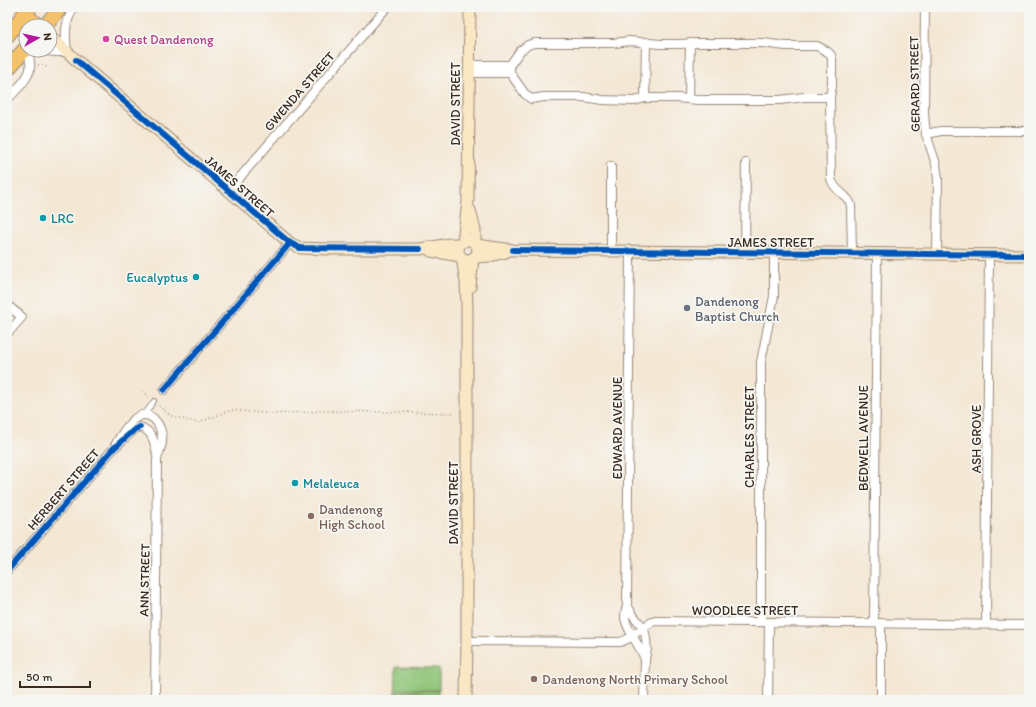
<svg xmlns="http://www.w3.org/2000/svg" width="1036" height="707" viewBox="0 0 1036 707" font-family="Itim,sans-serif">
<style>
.green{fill:#8dc376;stroke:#64764a}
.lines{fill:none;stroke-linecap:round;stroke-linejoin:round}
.lane-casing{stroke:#988879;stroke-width:6}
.street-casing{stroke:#988879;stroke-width:10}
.secondary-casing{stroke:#988879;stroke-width:13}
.highway-casing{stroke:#988879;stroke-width:16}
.path{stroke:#988879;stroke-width:1.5;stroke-dasharray:1 3;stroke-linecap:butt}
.lane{stroke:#fff;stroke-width:4}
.street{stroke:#fff;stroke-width:8}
.secondary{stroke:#fae7c3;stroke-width:11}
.highway{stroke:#f3c26a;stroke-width:14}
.cycleway-casing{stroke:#f6f6f2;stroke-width:8}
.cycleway{stroke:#0057b8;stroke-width:6}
.hotel-dot{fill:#d1479c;stroke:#f6f6f2;stroke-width:1.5}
.culture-dot{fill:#0f9aa8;stroke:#f6f6f2;stroke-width:1.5}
.worship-dot{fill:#6b7280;stroke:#f6f6f2;stroke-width:1.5}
.education-dot{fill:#8d6e63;stroke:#f6f6f2;stroke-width:1.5}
.labels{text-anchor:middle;stroke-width:3.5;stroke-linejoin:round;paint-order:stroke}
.hotel-label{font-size:13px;fill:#b23c85;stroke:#f6f6f2;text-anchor:start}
.street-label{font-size:13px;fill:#3b2a1e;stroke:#f6f6f2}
.culture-label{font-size:13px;fill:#0d838f;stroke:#f6f6f2;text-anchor:start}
.worship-label{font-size:13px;fill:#5b616d;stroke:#f6f6f2;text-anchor:start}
.education-label{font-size:13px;fill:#785e54;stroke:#f6f6f2;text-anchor:start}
</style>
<rect width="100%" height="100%" fill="#f6f6f2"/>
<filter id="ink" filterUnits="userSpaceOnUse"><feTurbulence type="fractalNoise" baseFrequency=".025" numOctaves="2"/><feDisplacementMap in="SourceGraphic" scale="8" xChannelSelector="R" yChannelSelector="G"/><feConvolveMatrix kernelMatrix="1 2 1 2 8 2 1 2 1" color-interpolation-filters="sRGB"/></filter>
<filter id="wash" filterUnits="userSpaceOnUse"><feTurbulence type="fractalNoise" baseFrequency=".012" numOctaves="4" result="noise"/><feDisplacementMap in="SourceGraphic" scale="16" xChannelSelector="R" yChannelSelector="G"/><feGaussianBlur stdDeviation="0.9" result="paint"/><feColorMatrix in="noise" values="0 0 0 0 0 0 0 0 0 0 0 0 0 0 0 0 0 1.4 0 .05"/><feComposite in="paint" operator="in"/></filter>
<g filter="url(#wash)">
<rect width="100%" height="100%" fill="#f4e7d4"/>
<g class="green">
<path d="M396 667 439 668V690L395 689Z"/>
<rect x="395" y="691" width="43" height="9"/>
</g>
</g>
<g filter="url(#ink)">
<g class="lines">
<defs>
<path id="lane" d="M144 415 154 401"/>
<g id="street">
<path d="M925 7 924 114 926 134 936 164 938 179 937 254"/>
<path d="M40 50 55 52H67C65 34 64 24 74 7H75"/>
<path d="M469 65H510"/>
<path d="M469 73H510"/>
<path d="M830 97H804L780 100H698L677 98H645L634 101 603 100 583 97H544L531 99 525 94 510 73V65L520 51 528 45 534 43H614L630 41 660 44H680L696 43H763L786 46H817L828 52 831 55 832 59V86L830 97 831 179C836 194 846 192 851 205L852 253"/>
<path d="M645 98 646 42"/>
<path d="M689 99 690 43"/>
<path d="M7 100C14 92 28 80 30 69 31 63 29 56 28 50"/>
<path d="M926 134 941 131H1029"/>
<path d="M611 166V251"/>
<path d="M229 190 387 7"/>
<path d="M630 251 627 605C626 609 625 613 625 618 627 631 640 646 645 659"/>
<path d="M745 253 746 163"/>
<path d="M7 305 22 317 7 334"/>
<path d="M164 390 290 243"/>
<path d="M140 427C153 431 155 443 157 455"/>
<path d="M113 449C120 437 137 403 154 419 159 424 162 432 162 439 163 446 158 452 157 460L155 700"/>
<path d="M7 571 113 449 135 429 140 427"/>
<path d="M627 605 632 614 643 627 645 633 646 639 647 650 645 659 644 700"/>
<path d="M761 622V362L774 296V252"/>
<path d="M874 623 877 253"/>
<path d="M986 624 989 255"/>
<path d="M467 641 620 642C634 639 641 625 655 621L1029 625"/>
<path d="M768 700 769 622"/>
<path d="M881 700V623"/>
</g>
<g id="secondary">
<path d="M50 36 76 60 290 243 300 248 330 249H420L450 244H460"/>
<path d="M470 210 475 230V243"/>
<circle cx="468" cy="250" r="10"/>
<path d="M463 242 468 201 470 7"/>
<path d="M476 245 513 250 1029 255"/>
<path d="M431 251 460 256"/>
<path d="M475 257 490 256 506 252"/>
<path d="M462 258 466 282 467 305V641L466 700"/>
<path d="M470 287 473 258"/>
</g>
<g id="highway">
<path d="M24 14 39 26"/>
<path d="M45 26 61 7"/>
<path d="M7 36 30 7"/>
<path d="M7 70 26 48"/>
</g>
</defs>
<use href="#lane" class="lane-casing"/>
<use href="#street" class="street-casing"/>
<use href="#secondary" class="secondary-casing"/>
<use href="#highway" class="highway-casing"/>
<g class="path">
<path d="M38 65H43L49 69"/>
<path d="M143 391 149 397"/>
<path d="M159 406 171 416 198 423 231 410 273 414 324 411 454 413"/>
</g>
<use href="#lane" class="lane"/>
<use href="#street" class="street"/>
<use href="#secondary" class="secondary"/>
<use href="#highway" class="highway"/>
<defs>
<g id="cycleway">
<path d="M76 60 290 243 300 248 420 249"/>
<path d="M513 250 1029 255"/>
<path d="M164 390 290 243"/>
<path d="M7 571 113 449 135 429 140 427"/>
</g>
</defs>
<use href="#cycleway" class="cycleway-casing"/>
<use href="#cycleway" class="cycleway"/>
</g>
</g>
<circle class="hotel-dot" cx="106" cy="39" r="4"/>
<g class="culture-dot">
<circle cx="43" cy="218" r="4"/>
<circle cx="196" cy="277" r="4"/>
<circle cx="295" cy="483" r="4"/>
</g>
<circle class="worship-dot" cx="687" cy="308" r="4"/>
<g class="education-dot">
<circle cx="311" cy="516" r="4"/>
<circle cx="534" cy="679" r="4"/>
</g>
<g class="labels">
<g class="hotel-label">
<text x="114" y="44">Quest Dandenong</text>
</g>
<g class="street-label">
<text transform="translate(914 84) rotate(-91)" y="5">GERARD STREET</text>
<text transform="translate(299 91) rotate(-49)" y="5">GWENDA STREET</text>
<text transform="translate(455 104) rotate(-90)" y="5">DAVID STREET</text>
<text transform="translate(240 186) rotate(41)" y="5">JAMES STREET</text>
<text x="771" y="247">JAMES STREET</text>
<text transform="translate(617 428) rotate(-90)" y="5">EDWARD AVENUE</text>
<text transform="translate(749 437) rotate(-90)" y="5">CHARLES STREET</text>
<text transform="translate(863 438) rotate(-90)" y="5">BEDWELL AVENUE</text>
<text transform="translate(976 439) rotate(-90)" y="5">ASH GROVE</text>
<text transform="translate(63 489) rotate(-49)" y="5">HERBERT STREET</text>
<text transform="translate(453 503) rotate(-90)" y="5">DAVID STREET</text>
<text transform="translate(144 580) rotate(-89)" y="5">ANN STREET</text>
<text x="745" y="615">WOODLEE STREET</text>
</g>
<g class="culture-label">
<text x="51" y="223">LRC</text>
<text x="188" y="282" text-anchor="end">Eucalyptus</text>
<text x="303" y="488">Melaleuca</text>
</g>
<g class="worship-label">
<text x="695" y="306">Dandenong<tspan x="695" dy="15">Baptist Church</tspan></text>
</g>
<g class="education-label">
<text x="319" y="514">Dandenong<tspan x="319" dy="15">High School</tspan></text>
<text x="542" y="684">Dandenong North Primary School</text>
</g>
</g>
<rect width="1036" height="707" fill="none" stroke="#f6f6f2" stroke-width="24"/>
<g transform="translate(38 38) rotate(82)"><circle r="19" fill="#f6f6f2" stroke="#aba49d"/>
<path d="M0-3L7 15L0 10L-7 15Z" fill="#b5179e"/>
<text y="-6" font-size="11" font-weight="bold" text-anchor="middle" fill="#3b2a1e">N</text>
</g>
<path d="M20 681v6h70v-6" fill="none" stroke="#3b2a1e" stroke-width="2"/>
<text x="26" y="681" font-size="12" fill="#3b2a1e" stroke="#f6f6f2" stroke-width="3" paint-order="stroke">50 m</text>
</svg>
